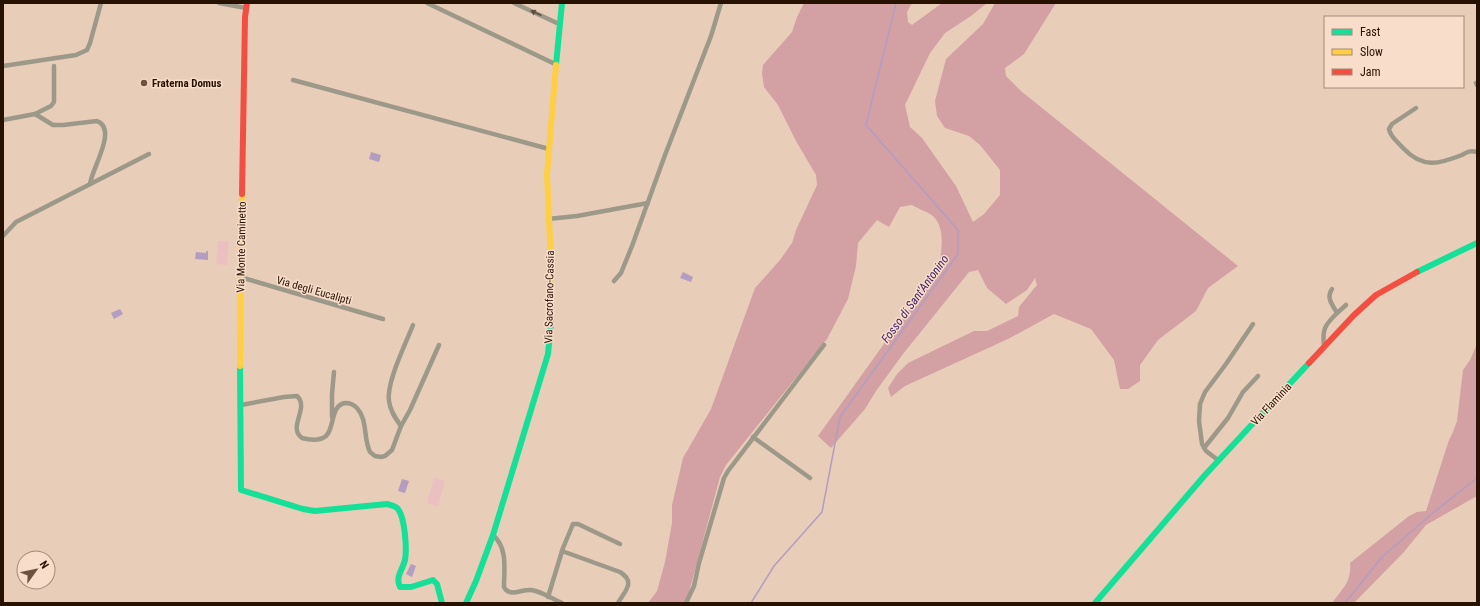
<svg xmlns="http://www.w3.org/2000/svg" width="1480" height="606" viewBox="0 0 1480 606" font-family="'Roboto Condensed',sans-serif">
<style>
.green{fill:#ebc0c0}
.forest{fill:#d3a1a3}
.water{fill:#b39dc0}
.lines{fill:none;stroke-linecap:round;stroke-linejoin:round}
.stream{stroke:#b39dc0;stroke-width:1.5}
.street{stroke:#9d9988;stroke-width:4.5}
.fast{stroke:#16e098;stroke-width:6}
.slow{stroke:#ffcf43;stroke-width:6}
.jam{stroke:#f24e42;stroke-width:6}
.oneway{fill:#5c4e3d}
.poi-dot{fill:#6b5340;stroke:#f7ddca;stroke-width:1.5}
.labels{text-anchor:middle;stroke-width:3;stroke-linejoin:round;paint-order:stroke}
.poi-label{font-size:11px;font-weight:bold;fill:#271100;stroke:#f7ddca;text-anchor:start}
.street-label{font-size:11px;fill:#271100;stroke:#f7ddca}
.water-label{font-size:12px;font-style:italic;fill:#3e2067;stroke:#f7ddca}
</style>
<rect width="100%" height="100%" fill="#e8cdb8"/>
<g class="green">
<path d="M218 241H229L227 265 216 264Z"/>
<path d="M434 478 445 481 438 506 427 503Z"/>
</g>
<g class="forest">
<path d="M804 3H912L907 12 908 22 912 25 942 3H987L971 16 945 33 930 53 905 105 910 127 922 138 956 186 973 222 984 214 1000 195V170L980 145 969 136 945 128 937 116 935 101 946 59 983 24 995 3H1056L1024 54 1005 68 1006 76 1021 91 1238 266 1208 288 1196 311 1158 340 1140 365V381L1128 389H1120L1114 360 1091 329 1054 314 1008 339 905 386 891 397 888 388 897 374 908 363 974 331H987L1018 316 1019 307 1037 285 1035 278 1027 290 1006 304 987 288 978 270 969 272 903 354 876 391 865 409 831 448 818 436 939 267C941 252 946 230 934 217 929 212 918 209 912 205L900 207 889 227 877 220 858 243 856 266 848 299 827 339 726 465 720 477 688 596 684 603H648L657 591 665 562 672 523V505L683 458 711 409 755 288 780 260 792 243 796 230 817 185 816 175 796 141 778 105 764 87 762 74 763 65 792 32 797 17Z"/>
<path d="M1477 344V496L1426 525 1403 553 1354 603H1332C1342 589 1352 582 1350 563L1409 516 1417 512 1426 511 1449 440 1453 432 1457 421 1463 370 1470 360Z"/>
</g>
<g class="water">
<path d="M371 152 381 155 379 162 369 159Z"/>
<path d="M206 251H208V260L195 259 196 252 206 253Z"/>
<path d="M683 272 693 277 691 282 680 278Z"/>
<path d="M120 309 123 314 114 319 111 313Z"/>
<path d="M402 479 409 481 405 493 398 491Z"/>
<path d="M411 564 416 566 412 577 406 574Z"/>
</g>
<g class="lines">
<g class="stream">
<path d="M751 603 774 566 822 512 840 417 958 254V230L866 125 896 3"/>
<path d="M1345 603 1382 557 1434 512 1477 478"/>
</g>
<g class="street">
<path d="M219 3 246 8"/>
<path d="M427 3 555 64"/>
<path d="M514 3 559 24"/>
<path d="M3 66 76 55 87 50 90 43 101 3"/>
<path d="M54 66V102L51 106 35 114 53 125H63L97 121C118 129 92 168 90 184"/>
<path d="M293 80 549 149"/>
<path d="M1476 83 1477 85"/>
<path d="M1416 108 1392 124 1389 129C1390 137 1398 142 1403 148 1423 169 1439 164 1462 155 1467 152 1471 150 1477 152"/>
<path d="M3 120 35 114"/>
<path d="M548 219 577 216 648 203"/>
<path d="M3 236 16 222 149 154"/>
<path d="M240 277 383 319"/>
<path d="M614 281 621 273 632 246 665 155 711 36 721 3"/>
<path d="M1337 313 1346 305"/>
<path d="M1324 346C1322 329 1325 325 1337 313 1332 304 1326 298 1332 289"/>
<path d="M241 405 284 397 297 396C310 408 287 427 302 438 310 440 320 441 326 436 335 428 330 404 346 403 350 403 354 405 357 408 368 420 363 438 370 452L375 456 381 457 385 456 392 450 401 426 410 410 439 345"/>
<path d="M332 417V394L334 372"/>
<path d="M401 426C396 419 390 411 389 401 386 383 406 343 413 325"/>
<path d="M753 437 810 478"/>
<path d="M1204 448 1228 418 1243 392 1258 376"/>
<path d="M1218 460 1206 451 1202 444 1199 421 1200 404 1205 392 1226 364 1253 324"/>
<path d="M493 535C508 548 504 569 504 587L506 590C513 596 522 589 531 590 541 591 552 599 562 603"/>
<path d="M562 551 620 572C636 582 625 591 618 603"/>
<path d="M548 597 563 548 573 524H578L620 544"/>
<path d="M686 603 694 586 699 563 724 478 728 471 824 345"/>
</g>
<g class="fast">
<path d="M556 65 562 3"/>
<path d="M1417 272 1477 243"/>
<path d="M240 366 241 490 303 509 315 511 387 504C391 505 396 506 398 509 405 518 407 549 405 560 403 569 395 577 400 587H411L433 580 437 584 442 603"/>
<path d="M466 603 476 581 493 535 548 354 551 324V304"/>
<path d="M1095 603 1205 475 1309 363"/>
</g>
<g class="slow">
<path d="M551 304V263L547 175 556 65"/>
<path d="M240 366 242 194"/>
</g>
<g class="jam">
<path d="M242 194 245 17 247 3"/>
<path d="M1309 363 1354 315 1376 295 1417 272"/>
</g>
</g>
<defs><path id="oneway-solid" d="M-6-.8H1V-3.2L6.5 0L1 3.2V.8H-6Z"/></defs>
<use class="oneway" href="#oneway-solid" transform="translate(536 13) rotate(-155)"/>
<circle class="poi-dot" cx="144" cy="83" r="4"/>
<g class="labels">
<g class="poi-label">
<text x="152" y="87">Fraterna Domus</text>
</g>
<g class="street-label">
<text transform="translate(241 247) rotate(-89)" y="4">Via Monte Caminetto</text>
<text transform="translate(314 290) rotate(16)" y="4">Via degli Eucalipti</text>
<text transform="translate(549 297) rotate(-89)" y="4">Via Sacrofano-Cassia</text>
<text transform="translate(1271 404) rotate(-47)" y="4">Via Flaminia</text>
</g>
<g class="water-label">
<text transform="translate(915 299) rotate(-54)" y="4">Fosso di Sant'Antonino</text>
</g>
</g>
<rect width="1480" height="606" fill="none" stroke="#271100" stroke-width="8"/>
<rect x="1324" y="16" width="140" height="72" fill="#f7ddca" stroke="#a48b79"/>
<rect x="1332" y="29" width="20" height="6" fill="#16e098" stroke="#a48b79"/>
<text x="1360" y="36" font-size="12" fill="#271100">Fast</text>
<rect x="1332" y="49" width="20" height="6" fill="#ffcf43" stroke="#a48b79"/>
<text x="1360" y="56" font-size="12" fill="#271100">Slow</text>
<rect x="1332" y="69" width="20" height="6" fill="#f24e42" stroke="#a48b79"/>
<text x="1360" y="76" font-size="12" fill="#271100">Jam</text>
<g transform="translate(36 570) rotate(57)"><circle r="19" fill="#f7ddca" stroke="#a48b79"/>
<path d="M0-3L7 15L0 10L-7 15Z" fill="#6b5340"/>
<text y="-6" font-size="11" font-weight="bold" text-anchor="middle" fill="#271100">N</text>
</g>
</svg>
